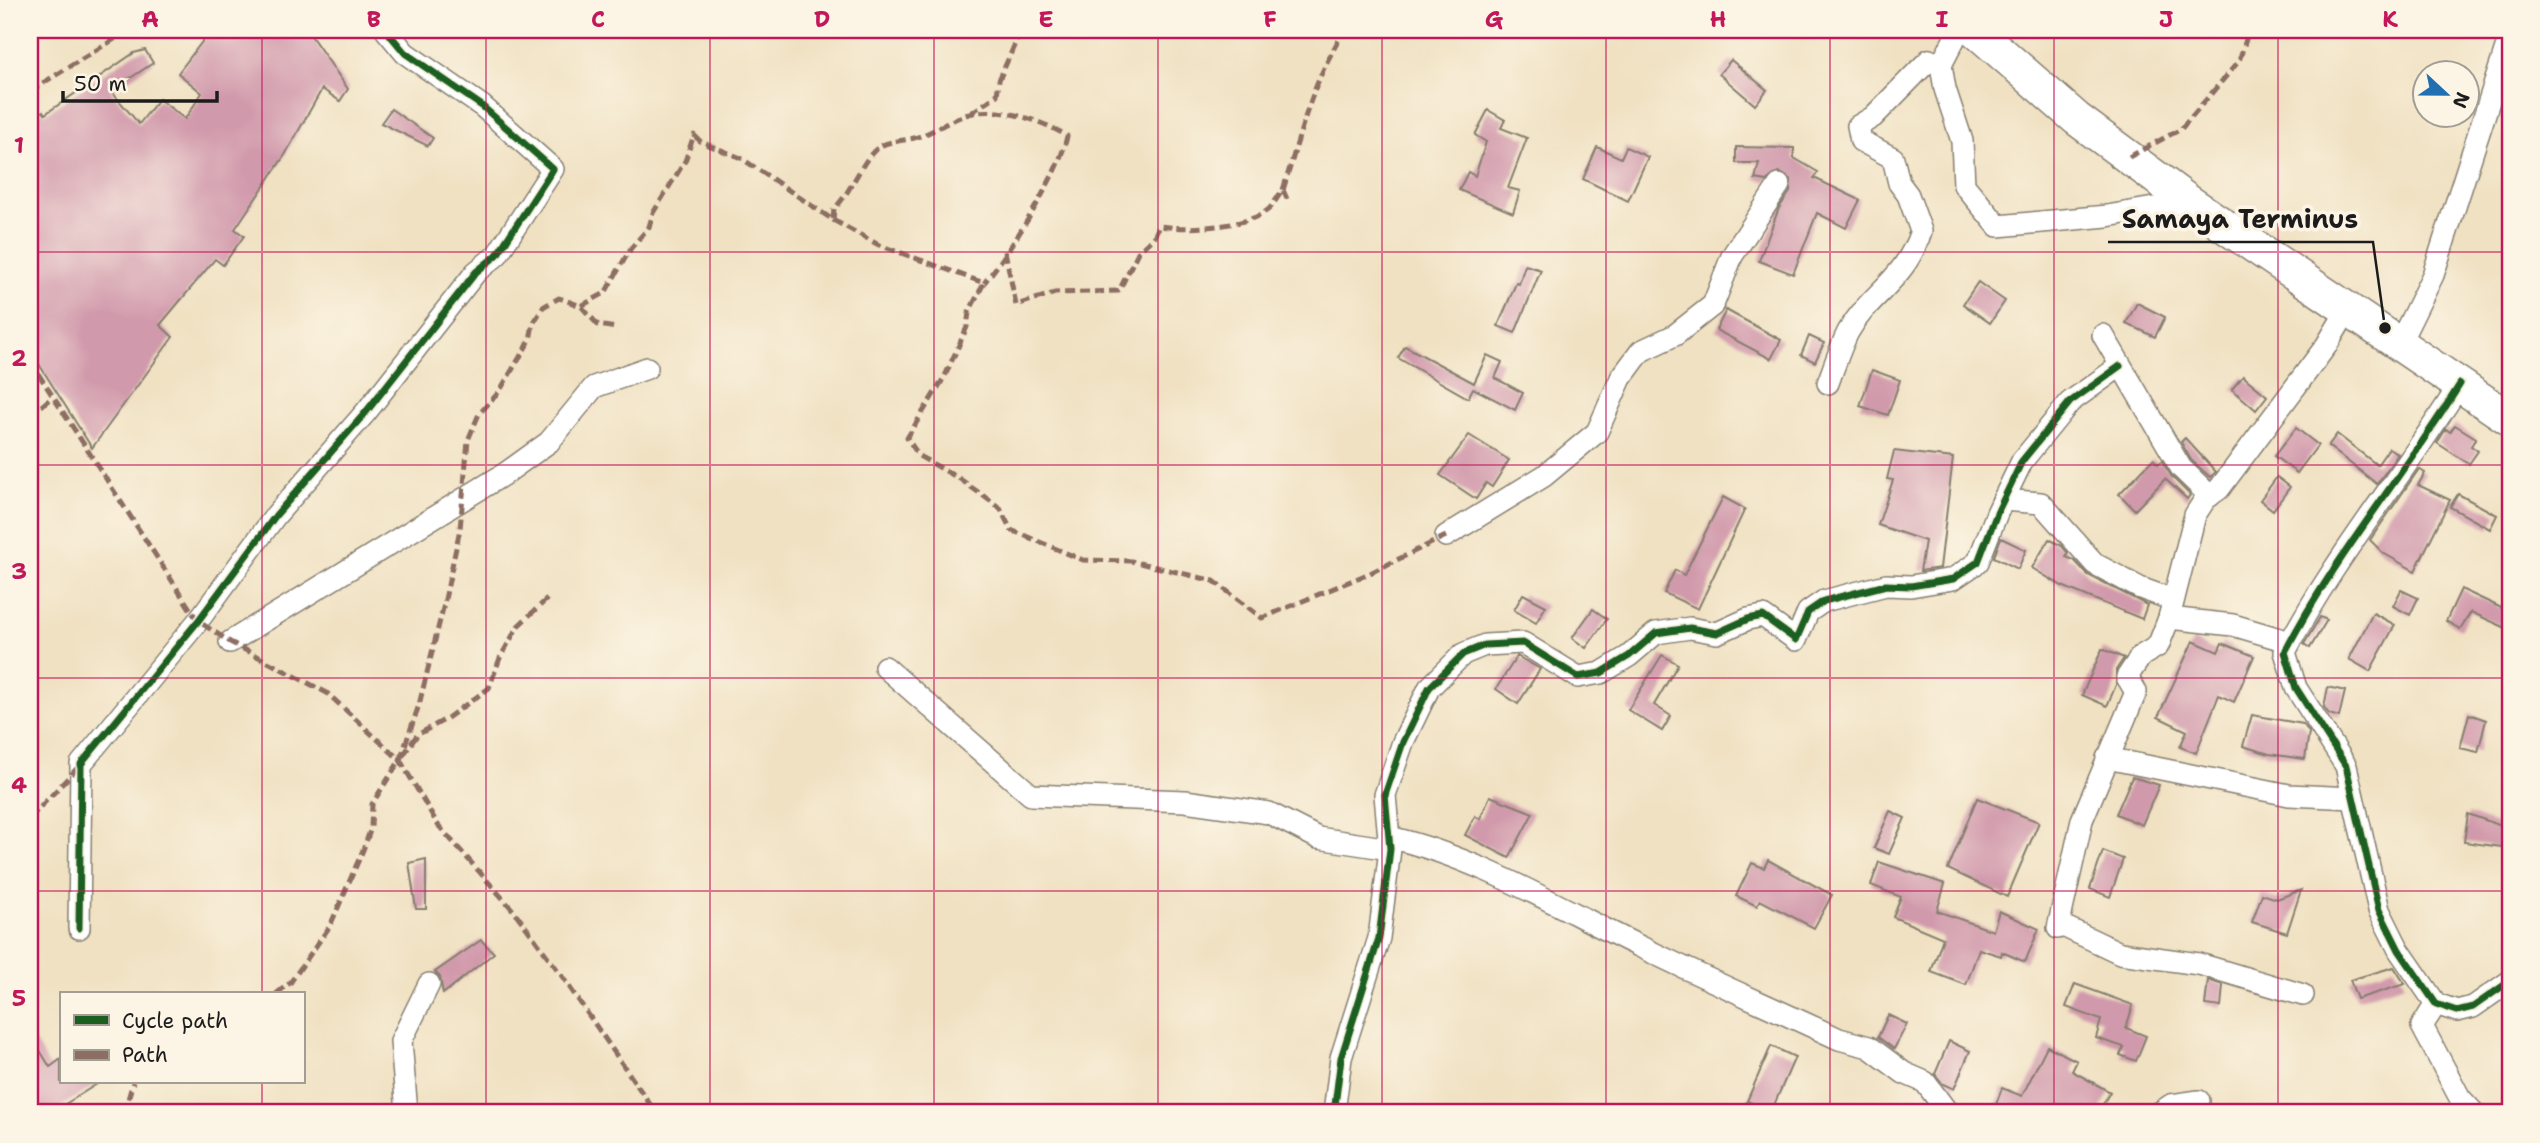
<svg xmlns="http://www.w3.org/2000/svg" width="2540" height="1143" viewBox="0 0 2540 1143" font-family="'Shantell Sans',sans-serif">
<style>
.building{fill:#d19aac}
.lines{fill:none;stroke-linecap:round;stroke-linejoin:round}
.minor-casing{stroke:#867e6f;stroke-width:24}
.primary-casing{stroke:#867e6f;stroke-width:36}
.minor{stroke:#fff;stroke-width:21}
.primary{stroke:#fff;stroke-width:33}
.quiet{stroke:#8d6e63;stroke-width:5;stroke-dasharray:10 5;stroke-linecap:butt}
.cycleway-casing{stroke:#fcf5e5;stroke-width:11}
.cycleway{stroke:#1b5e20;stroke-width:7}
.grid{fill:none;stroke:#c2185b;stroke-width:2;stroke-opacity:0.55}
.leader{fill:none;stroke:#1c1c1c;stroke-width:2.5}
.callout-dot{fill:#1c1c1c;stroke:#fcf5e5;stroke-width:2.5}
.callout-label{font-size:26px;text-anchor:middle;font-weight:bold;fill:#1c1c1c;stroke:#fcf5e5;stroke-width:7;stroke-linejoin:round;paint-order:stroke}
.neatline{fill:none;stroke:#c2185b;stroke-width:2.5}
.grid-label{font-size:23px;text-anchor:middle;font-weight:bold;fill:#c2185b}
</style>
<rect width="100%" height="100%" fill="#fcf5e5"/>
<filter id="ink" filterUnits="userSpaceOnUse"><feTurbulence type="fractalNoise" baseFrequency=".0143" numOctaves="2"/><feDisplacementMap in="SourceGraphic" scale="14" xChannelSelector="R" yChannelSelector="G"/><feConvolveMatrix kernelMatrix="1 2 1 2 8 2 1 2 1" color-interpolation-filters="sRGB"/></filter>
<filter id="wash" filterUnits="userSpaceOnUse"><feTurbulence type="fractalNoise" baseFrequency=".00686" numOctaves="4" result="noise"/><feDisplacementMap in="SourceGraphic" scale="28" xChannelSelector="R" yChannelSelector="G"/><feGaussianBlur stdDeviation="1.57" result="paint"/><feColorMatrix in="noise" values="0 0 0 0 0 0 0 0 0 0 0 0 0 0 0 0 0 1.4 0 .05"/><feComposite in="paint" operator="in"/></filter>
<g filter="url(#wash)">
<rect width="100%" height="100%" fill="#f0e1c2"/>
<g id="blocks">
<g class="building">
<path d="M211 30H307L348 89 340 101 322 89 285 155 235 229 244 236 223 265 215 259 160 325 173 337 92 448 30 350V120L43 111 45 114 134 53 145 50 153 63 111 91 139 124 159 99 185 119 202 93 178 73Z"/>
<path d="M1731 60 1767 90 1755 105 1719 74Z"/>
<path d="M391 109 433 138 428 146 381 123Z"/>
<path d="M1488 110 1505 120 1501 128 1527 138 1508 188 1520 191 1513 213 1459 190 1468 172 1475 176 1486 142 1475 135Z"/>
<path d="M1597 147 1621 158 1626 147 1648 157 1628 201 1583 179Z"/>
<path d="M1736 147 1794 148V158L1818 172 1814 178 1860 200 1846 228 1817 213 1793 274 1759 261 1779 208 1790 192 1791 180 1779 172 1766 181 1755 179 1759 163H1736Z"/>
<path d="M1525 265 1541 270 1515 333 1498 326 1516 283 1519 284Z"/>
<path d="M1978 282 2005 301 1990 323 1963 304Z"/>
<path d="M2137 303 2165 317 2155 337 2126 323Z"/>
<path d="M1726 310 1781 340 1771 359 1716 330Z"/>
<path d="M1809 336 1824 343 1815 362 1801 355Z"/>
<path d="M1405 346 1474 383 1487 355 1502 362 1495 378 1523 393 1515 410 1473 388 1468 398 1398 358Z"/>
<path d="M1872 370 1900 380 1888 415 1860 406Z"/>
<path d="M2243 376 2267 396 2256 410 2232 389Z"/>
<path d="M2455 425 2476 438 2471 446 2478 451 2469 464 2437 443 2446 429 2450 432Z"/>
<path d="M2296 428 2318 445 2297 473 2274 456Z"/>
<path d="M2337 434 2377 465 2389 448 2398 454 2377 484 2328 446Z"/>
<path d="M1469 435 1509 460 1492 487 1486 483 1476 499 1440 475Z"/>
<path d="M2185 438 2216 472 2210 477 2191 460 2181 442Z"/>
<path d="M1894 451 1953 458 1940 568 1920 571 1925 541 1878 525 1893 480 1887 479Z"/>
<path d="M2153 459 2158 464 2162 461 2172 477 2190 495 2187 499 2165 479 2135 510 2119 494Z"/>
<path d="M2419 469 2425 473 2418 485 2450 500 2415 571 2383 553 2370 540Z"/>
<path d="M2277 477 2290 487 2273 510 2260 500Z"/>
<path d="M2458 494 2497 515 2490 529 2450 507Z"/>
<path d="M1723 497 1745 509 1698 609 1664 593 1675 570 1684 575Z"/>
<path d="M2001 538 2026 550 2018 569 1994 557Z"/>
<path d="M2049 539 2062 546 2068 553 2066 557 2074 560 2088 575 2147 605 2142 619 2062 586 2032 568Z"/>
<path d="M2461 589 2510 612V630L2471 612 2460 629 2446 621Z"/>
<path d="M2401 590 2418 598 2410 615 2393 606Z"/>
<path d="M1523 594 1546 606 1536 623 1514 610Z"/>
<path d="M1593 609 1607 619 1586 648 1572 638Z"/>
<path d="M2373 613 2395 625 2370 671 2349 659Z"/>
<path d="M2320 617 2327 620 2310 648 2304 644Z"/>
<path d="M2193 641 2218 652 2222 643 2254 656 2234 702 2219 695 2196 753 2180 747 2187 731 2158 717Z"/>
<path d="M2102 649 2124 658 2116 670V685L2107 706 2082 695Z"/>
<path d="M1662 655 1678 664 1654 705 1671 716 1662 731 1628 710Z"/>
<path d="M1517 656 1540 669 1518 704 1496 689Z"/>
<path d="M2328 687 2345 691 2339 717 2329 714 2324 707Z"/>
<path d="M2469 714 2486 720 2478 752 2460 748Z"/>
<path d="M2252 715 2303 724 2309 732 2305 759 2269 754 2243 746Z"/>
<path d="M2132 777 2159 785 2142 825 2116 814Z"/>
<path d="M1490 796 1533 813 1509 858 1465 835 1475 816 1480 819Z"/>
<path d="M1977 798 2039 822 2007 897 1948 869Z"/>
<path d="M1890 811 1905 818 1889 854 1874 848Z"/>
<path d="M2468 814 2510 829V848L2464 842Z"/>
<path d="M2103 851 2123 859 2110 897 2090 889Z"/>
<path d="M426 859V909H416L409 863Z"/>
<path d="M1768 860 1832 895 1814 928 1760 900 1757 906 1736 896 1752 863 1764 868Z"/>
<path d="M1879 862 1945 884 1937 911 1993 931 1999 911 2039 929 2025 962 2002 952 2001 956 1979 949 1966 985 1931 972 1943 938 1893 917 1901 897 1871 885Z"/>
<path d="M2301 890 2287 933 2252 922 2262 894 2277 899Z"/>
<path d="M481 940 494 953 443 994 440 977 435 972Z"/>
<path d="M2394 967 2405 984 2357 999 2350 980Z"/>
<path d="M2208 980 2223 985 2221 1007 2205 1005Z"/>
<path d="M2075 984 2133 1005 2126 1028 2146 1036 2136 1061 2120 1055 2124 1047 2096 1038 2101 1020 2066 1007Z"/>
<path d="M1888 1015 1907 1024 1894 1049 1878 1037Z"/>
<path d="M30 1034 50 1067 61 1059V1082H100L51 1113H30Z"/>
<path d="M1949 1041 1970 1051 1954 1089 1943 1084 1935 1074Z"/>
<path d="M1771 1046 1795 1057 1771 1112 1747 1101Z"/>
<path d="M2047 1046 2077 1061 2072 1071 2110 1092 2098 1113H1993L2002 1088 2022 1096Z"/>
</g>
</g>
</g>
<g filter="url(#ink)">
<use href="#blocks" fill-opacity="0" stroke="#867e6f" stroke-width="2"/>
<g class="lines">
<defs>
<g id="minor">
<path d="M1959 30 1941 65 1945 89 1962 141 1964 185 1998 226 2107 216 2189 202"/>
<path d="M2103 335 2181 468 2210 496"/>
<path d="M2399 344 2433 275 2510 36"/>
<path d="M1828 383C1834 367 1840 348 1848 332 1870 293 1905 281 1921 231L1908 195 1899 183 1893 158 1861 141 1858 126 1873 117 1929 60 1941 65"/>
<path d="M2460 384C2404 475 2334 557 2285 652L2296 688 2346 766 2379 910 2399 950 2436 1004 2457 1011 2473 1007 2510 981"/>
<path d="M2003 500 2041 503 2095 564 2140 588 2173 600"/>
<path d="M1446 536 1544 476 1597 432 1621 378 1641 351 1675 335 1713 305 1732 256 1779 185"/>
<path d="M2169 618 2233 625 2290 642"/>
<path d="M230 642 506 473 549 442 594 387 647 368"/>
<path d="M885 667 1031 795 1185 801 1269 813 1318 838 1390 849"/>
<path d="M2107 758 2289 795 2353 798"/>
<path d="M1389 837C1479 858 1558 907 1641 947 1706 979 1773 1008 1839 1039L1869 1047 1904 1073 1925 1082 1948 1113"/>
<path d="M2061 925 2120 953 2199 964 2303 995"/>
<path d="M79 928 81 764 198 621 276 515 366 412 476 272 497 255 553 169 482 106 405 53 386 30"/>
<path d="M2058 928 2082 820 2136 692 2127 677 2141 656 2158 646 2169 618 2195 515 2206 498 2219 489 2326 346 2348 309"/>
<path d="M2436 1004 2422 1026 2460 1098 2474 1113"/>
<path d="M407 1113 401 1041 429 984"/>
<path d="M1334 1113 1341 1058 1379 938 1390 849 1385 795 1403 742 1429 688 1463 654 1485 645 1523 643 1578 677 1601 673 1629 656 1656 633 1690 628 1717 633 1748 619 1763 616 1796 640 1808 612 1824 601 1886 585 1911 586 1953 579 1978 562 1997 513 2022 461 2070 402 2120 366"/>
<path d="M2159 1113 2171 1105 2199 1101"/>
</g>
<path id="primary" d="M1975 30 2077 119 2189 202 2510 419"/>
</defs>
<use href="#minor" class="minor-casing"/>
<use href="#primary" class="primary-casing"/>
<use href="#minor" class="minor"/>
<use href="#primary" class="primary"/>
<g class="quiet">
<path d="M30 91 129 30"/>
<path d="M971 113 997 95 999 80 1021 30"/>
<path d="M2129 157 2181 129 2239 61 2249 30"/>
<path d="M1283 190C1302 130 1311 83 1345 30"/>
<path d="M833 220 879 245 984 283 969 312 967 327 945 376 907 438 919 456 960 479 1000 508 1011 530 1083 560 1131 561 1214 581 1262 618 1370 573 1446 536"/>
<path d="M1005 251 1016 305 1055 293 1119 291 1138 252 1154 237 1159 226C1186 230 1250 228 1270 208 1275 202 1279 195 1283 190L1287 199"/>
<path d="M581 306 605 293 631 248 649 227 653 213 685 161 694 135 701 142 741 158 833 220 834 209C851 192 860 165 874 151 885 140 899 142 914 138 933 133 950 119 969 114 996 105 1044 121 1067 136 1060 173 1009 253 984 283"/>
<path d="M30 361 198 621 230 642 327 693 400 760 438 825 514 911 557 969 656 1113"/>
<path d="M30 416 52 397"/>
<path d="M547 599 518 626 500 658 489 688 446 719 417 735 400 760 419 705 444 604 460 529 468 440 479 414 499 392 530 340 533 324 543 307 559 298 581 306 598 325 616 328"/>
<path d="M30 818 81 764"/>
<path d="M276 994 290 983 330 926 363 850 371 828 372 804 400 760"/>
<path d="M124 1113 133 1082"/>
</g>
<defs>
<g id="cycleway">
<path d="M2460 384C2404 475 2334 557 2285 652L2296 688 2346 766 2379 910 2399 950 2436 1004 2457 1011 2473 1007 2510 981"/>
<path d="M79 928 81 764 198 621 276 515 366 412 476 272 497 255 553 169 482 106 405 53 386 30"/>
<path d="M1334 1113 1341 1058 1379 938 1390 849 1385 795 1403 742 1429 688 1463 654 1485 645 1523 643 1578 677 1601 673 1629 656 1656 633 1690 628 1717 633 1748 619 1763 616 1796 640 1808 612 1824 601 1886 585 1911 586 1953 579 1978 562 1997 513 2022 461 2070 402 2120 366"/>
</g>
</defs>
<use href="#cycleway" class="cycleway-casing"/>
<use href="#cycleway" class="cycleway"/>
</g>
</g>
<path class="grid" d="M262 30V994M486 30V1113M710 30V1113M934 30V1113M1158 30V1113M1382 30V1113M1606 30V1113M1830 30V1113M2054 30V1113M2278 30V1113M30 252H2510M30 465H2510M30 678H2510M30 891H2510M262 1082V1113"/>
<path class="leader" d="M2385 328L2373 242H2108"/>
<circle class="callout-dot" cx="2385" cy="328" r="7"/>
<g class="callout-label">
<text x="2240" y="228">Samaya Terminus</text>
</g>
<rect width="2540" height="1143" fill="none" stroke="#fcf5e5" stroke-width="77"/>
<rect x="60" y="992" width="245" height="91" fill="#fcf5e5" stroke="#a29e95" stroke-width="2"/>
<rect x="74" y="1015" width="35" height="10" fill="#1b5e20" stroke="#a29e95" stroke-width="2"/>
<text x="122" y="1028" font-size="21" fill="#1c1c1c">Cycle path</text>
<rect x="74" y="1050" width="35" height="10" fill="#8d6e63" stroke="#a29e95" stroke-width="2"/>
<text x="122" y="1062" font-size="21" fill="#1c1c1c">Path</text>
<g transform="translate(2446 94) rotate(112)"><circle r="33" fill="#fcf5e5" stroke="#a29e95" stroke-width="2"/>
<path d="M0-5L12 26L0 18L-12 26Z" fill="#1f6fb2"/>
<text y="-10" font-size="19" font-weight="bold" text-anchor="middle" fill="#1c1c1c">N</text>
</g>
<path d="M63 91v10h154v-10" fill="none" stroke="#1c1c1c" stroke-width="3.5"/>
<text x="74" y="91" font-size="21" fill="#1c1c1c" stroke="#fcf5e5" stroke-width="5" paint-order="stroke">50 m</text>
<rect x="38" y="38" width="2464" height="1066" class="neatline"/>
<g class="grid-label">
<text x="150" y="27">A</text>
<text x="374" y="27">B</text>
<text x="598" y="27">C</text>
<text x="822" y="27">D</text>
<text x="1046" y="27">E</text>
<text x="1270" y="27">F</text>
<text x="1494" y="27">G</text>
<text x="1718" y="27">H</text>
<text x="1942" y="27">I</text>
<text x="2166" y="27">J</text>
<text x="2390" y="27">K</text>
<text x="19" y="153">1</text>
<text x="19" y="366">2</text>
<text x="19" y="579">3</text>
<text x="19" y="793">4</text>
<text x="19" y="1006">5</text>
</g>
</svg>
